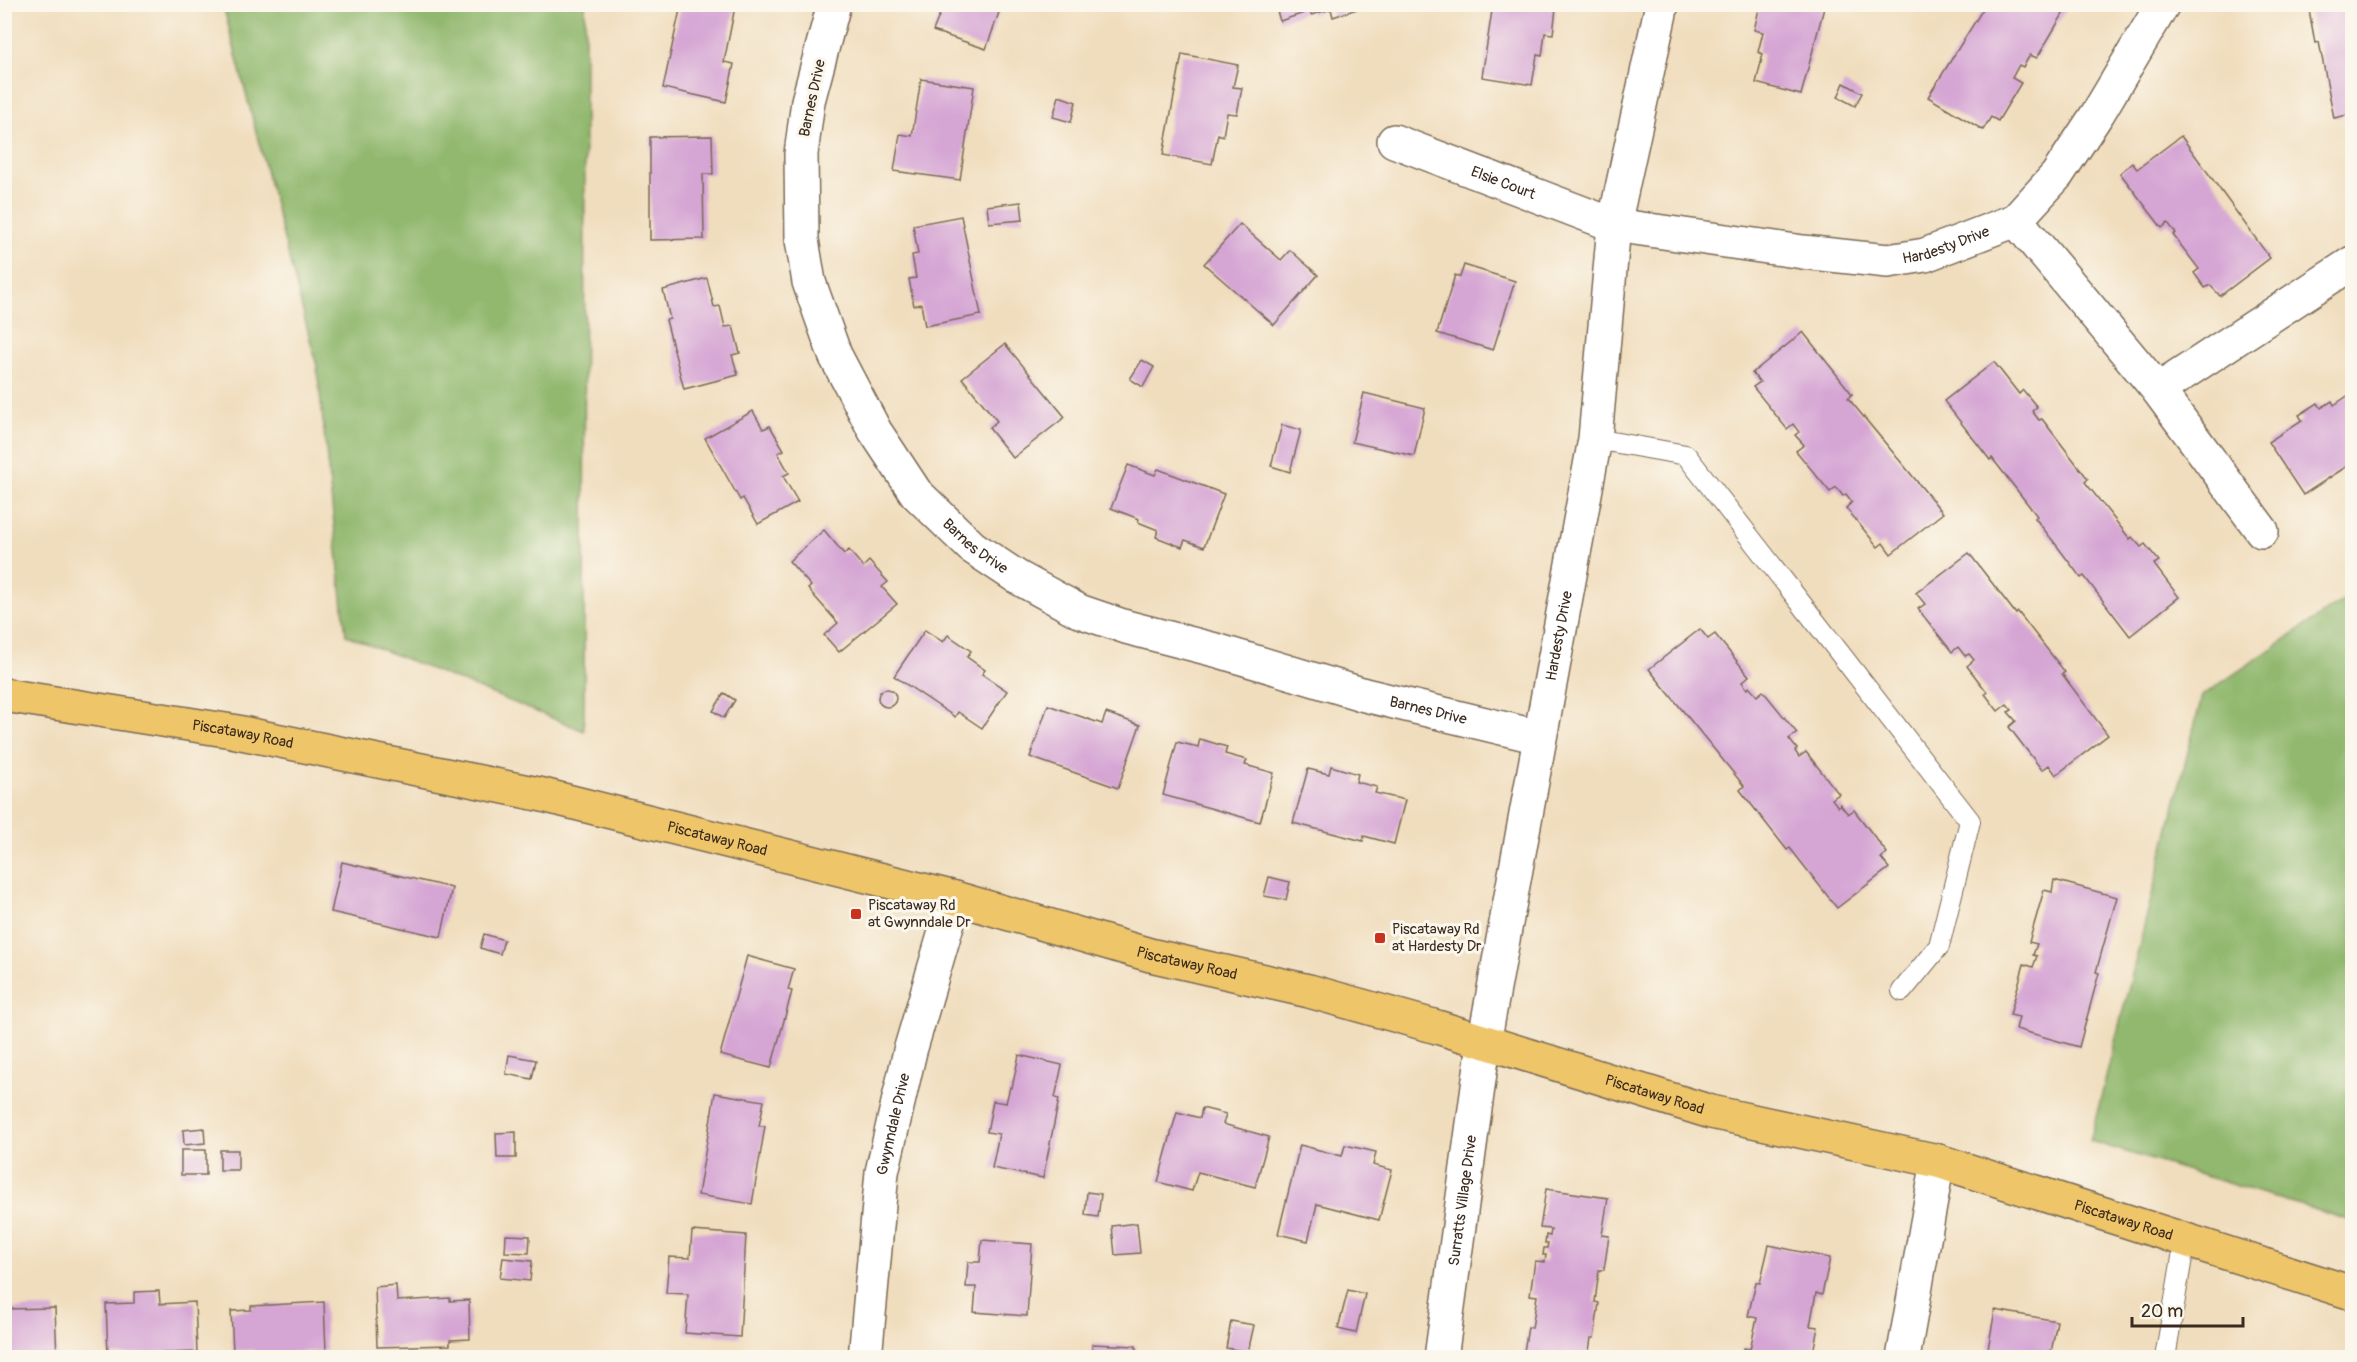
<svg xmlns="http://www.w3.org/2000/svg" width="2357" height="1362" viewBox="0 0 2357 1362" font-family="Pangolin,sans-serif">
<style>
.forest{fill:#91b86e;stroke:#667146;stroke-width:1.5}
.building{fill:#d5a5d4}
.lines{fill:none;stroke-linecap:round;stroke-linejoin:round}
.service-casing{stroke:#7a6956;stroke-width:22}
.minor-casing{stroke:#7a6956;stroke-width:36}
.primary-casing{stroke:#7a6956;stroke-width:36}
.service{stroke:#fff;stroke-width:20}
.minor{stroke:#fff;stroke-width:33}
.primary{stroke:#eec569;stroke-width:33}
.poi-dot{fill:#c8321e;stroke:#fbf7ec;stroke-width:2}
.labels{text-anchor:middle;stroke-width:6;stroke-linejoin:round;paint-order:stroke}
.street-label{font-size:15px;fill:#3b2a1e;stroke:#fbf7ec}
.poi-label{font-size:15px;fill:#3b2a1e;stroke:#fbf7ec;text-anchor:start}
</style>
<rect width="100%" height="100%" fill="#fbf7ec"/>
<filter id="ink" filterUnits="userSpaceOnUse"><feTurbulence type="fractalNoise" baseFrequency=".0167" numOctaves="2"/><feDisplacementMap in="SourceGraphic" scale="12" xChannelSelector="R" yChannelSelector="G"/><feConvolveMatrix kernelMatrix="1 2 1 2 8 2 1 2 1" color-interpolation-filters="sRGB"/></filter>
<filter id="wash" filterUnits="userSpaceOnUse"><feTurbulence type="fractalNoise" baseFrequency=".008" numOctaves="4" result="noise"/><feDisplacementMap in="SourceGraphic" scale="24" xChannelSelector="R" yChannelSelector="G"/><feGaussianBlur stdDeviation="1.35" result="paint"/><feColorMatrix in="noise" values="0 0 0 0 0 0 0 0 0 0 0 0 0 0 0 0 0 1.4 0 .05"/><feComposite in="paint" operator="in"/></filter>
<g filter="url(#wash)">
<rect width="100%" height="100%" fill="#f0ddbd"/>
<g class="forest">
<path d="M223 5H585L584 731 346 635 317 366Z"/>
<path d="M2352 594V1221L2090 1141 2202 696Z"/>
</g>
<g id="blocks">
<g class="building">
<path d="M934 4H1002L986 49 933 31 941 11 933 8Z"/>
<path d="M1275 4H1359L1360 8 1333 17 1331 9 1311 15 1310 11 1280 21Z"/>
<path d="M1493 4H1549V7L1556 8 1553 34 1545 33 1542 56 1537 55 1532 85 1482 77Z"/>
<path d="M1825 4 1801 95 1756 83 1763 54 1758 52 1763 32 1754 30 1760 5Z"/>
<path d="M1986 4H2069L2037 58 2030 55 2023 67 2019 65 2012 78 2021 83 1998 121 1991 117 1983 130 1928 97Z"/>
<path d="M2308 4H2352V114L2334 118 2319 42 2315 43Z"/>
<path d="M681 5H722L735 7 724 62 734 64 726 102 663 88Z"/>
<path d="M1182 54 1238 65 1233 87 1242 88 1237 114 1227 113 1223 136 1218 134 1212 164 1163 155Z"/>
<path d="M921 79 974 87 960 180 894 171 900 134 912 136Z"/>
<path d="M1844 83 1862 93 1855 106 1838 97Z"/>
<path d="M1059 96 1076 102 1071 122 1053 117Z"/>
<path d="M712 136 713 174H703L704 239 650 240V137Z"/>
<path d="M2181 136 2270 258 2220 296 2210 285 2205 288 2194 273 2199 269 2173 235 2176 233 2168 223 2162 228 2120 173 2132 163 2137 169Z"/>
<path d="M1021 202 1023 220 989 223 987 206Z"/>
<path d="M961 216 981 315 925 326 921 304 914 306 909 279 916 278 912 255 918 254 913 225Z"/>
<path d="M1240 224 1281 260 1290 250 1318 275 1274 325 1204 264Z"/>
<path d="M1464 265 1515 281 1493 350 1437 333 1455 275 1460 277Z"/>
<path d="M707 278 714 307 720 306 725 327 733 326 740 353 732 355 738 375 684 389 666 320 670 319 663 290Z"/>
<path d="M1803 332 1852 394 1848 398 1943 513 1891 554 1883 543 1878 547 1846 508 1852 502 1846 494 1843 496 1836 487 1830 492 1796 451 1804 445 1795 435 1799 432 1793 424 1787 429 1753 387 1760 382 1752 373Z"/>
<path d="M1005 344 1065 417 1013 458 989 428 997 421 962 378Z"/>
<path d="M1142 360 1154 367 1143 387 1130 379Z"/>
<path d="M1994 362 2019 394 2023 390 2037 407 2032 411 2039 420 2042 419 2088 479 2085 482 2130 539 2132 537 2141 547 2145 544 2159 561 2154 564 2156 567 2179 597 2130 636 2084 576 2081 578 2057 546 2035 518 2037 516 1992 458 1990 460 1944 401Z"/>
<path d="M1364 393 1425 408 1414 456 1352 442Z"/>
<path d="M2352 393V463L2303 495 2268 442 2302 420 2299 415 2318 403 2321 408 2332 401 2334 405Z"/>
<path d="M753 411 763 429 770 426 784 450 778 453 789 473 783 476 798 502 758 524 743 498 740 500 705 438Z"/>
<path d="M1282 425 1301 430 1290 472 1271 466Z"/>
<path d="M1128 465 1155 475 1158 469 1224 494 1204 547 1185 540 1182 547 1156 537 1158 530 1138 522 1139 519 1111 508Z"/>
<path d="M824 530 844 554 849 550 863 567 869 561 888 582 882 587 897 604 839 652 824 635 838 623 808 589 811 586 789 561Z"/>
<path d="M1969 553 2016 614 2018 612 2065 672 2062 674 2108 735 2056 775 2049 765 2042 770 2009 727 2016 721 2008 712 2012 710 2007 704 1998 711 1985 694 1987 692 1967 666 1974 660 1969 654 1965 656 1958 647 1952 652 1918 609 1925 604 1916 593Z"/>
<path d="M1700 629 1708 639 1715 634 1749 676 1742 682 1747 689 1749 687 1757 696 1763 691 1797 733 1789 739 1797 749 1795 751 1799 757 1806 752 1839 794 1832 799 1838 807 1840 804 1848 814 1854 810 1887 853 1881 858 1889 868 1837 908 1790 848 1787 850 1740 790 1744 786 1649 669Z"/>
<path d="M925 630 943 642 948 635 971 651 967 657 985 670 982 674 1007 691 982 728 958 712 955 717 894 676Z"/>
<circle cx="887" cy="698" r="9"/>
<path d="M724 693 735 700 724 718 713 711Z"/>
<path d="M1048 705 1102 724 1106 713 1140 725 1118 788 1030 757Z"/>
<path d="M1200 739 1227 747 1225 754 1247 760 1245 765 1274 773 1260 822 1163 795 1177 742 1198 747Z"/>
<path d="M1331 766 1358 774 1356 782 1377 787 1375 793 1405 800 1394 844 1364 836 1363 841 1293 823 1308 769 1329 774Z"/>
<path d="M342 862 452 888 441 937 331 912Z"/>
<path d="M1269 877 1290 882 1286 900 1264 896Z"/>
<path d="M2054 880 2117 897 2096 972 2099 973 2079 1047 2016 1029 2019 1017 2010 1015 2024 964 2033 967 2037 956 2033 955 2037 944 2029 942 2044 890 2052 892Z"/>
<path d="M484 934 504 940 500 954 480 948Z"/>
<path d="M747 956 794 969 788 990 792 991 771 1068 720 1055Z"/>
<path d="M509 1055 536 1060 532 1079 506 1074Z"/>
<path d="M1019 1055 1062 1065 1055 1098 1059 1099 1043 1178 992 1168 999 1134 987 1132 993 1101 1006 1103 1010 1087 1012 1088Z"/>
<path d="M715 1093 764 1101 759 1126H765L752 1204 698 1195Z"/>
<path d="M1202 1108 1226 1114 1223 1124 1269 1137 1255 1187 1198 1172 1192 1191 1158 1182 1177 1112 1200 1118Z"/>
<path d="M204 1128 205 1143 184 1145 183 1130Z"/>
<path d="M516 1132V1158H497L496 1133Z"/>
<path d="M1300 1145 1342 1156 1345 1145 1376 1152 1373 1165 1392 1170 1379 1220 1317 1204 1308 1241 1278 1234Z"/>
<rect x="181" y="1150" width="25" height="25"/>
<rect x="220" y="1150" width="18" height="20"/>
<path d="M1546 1189 1608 1198 1602 1235 1609 1236 1604 1270H1599L1595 1302 1599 1303 1594 1338H1591L1588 1358H1523L1528 1327 1532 1328 1537 1296 1530 1295 1535 1261 1545 1262 1546 1255H1543L1544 1248H1547L1548 1243H1545L1546 1235 1550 1236 1551 1229 1540 1228Z"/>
<path d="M1087 1192 1101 1194 1098 1217 1085 1215Z"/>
<path d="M1137 1223 1140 1253 1115 1255 1112 1226Z"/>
<path d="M692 1231 746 1235 740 1337 685 1333 688 1294 666 1293 669 1257 690 1258Z"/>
<path d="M506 1235 530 1236 529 1253 505 1252Z"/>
<path d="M982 1240 1032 1244 1027 1316 974 1312 976 1287H966L968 1262H980Z"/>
<path d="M1769 1245 1830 1258 1822 1295 1816 1293 1810 1326 1818 1327 1812 1358H1742L1744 1348 1750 1349 1757 1318 1748 1316 1756 1282 1760 1283Z"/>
<path d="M503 1258 532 1261 530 1281 500 1278Z"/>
<path d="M396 1285 397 1301 450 1298V1301L469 1300 470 1339 450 1340V1345L377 1347 375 1287Z"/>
<path d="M1348 1290 1365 1294 1356 1333 1338 1329Z"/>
<path d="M159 1291 160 1304 195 1302 197 1352 108 1355 106 1304 134 1303V1292Z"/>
<path d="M324 1302 326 1351 254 1354V1350L233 1351 231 1311 251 1310V1306Z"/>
<path d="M55 1308 57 1358H4V1309Z"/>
<path d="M1995 1310 2057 1321 2050 1358H1994L1995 1350 1988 1349Z"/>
<path d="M1231 1321 1254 1325 1248 1352 1226 1348Z"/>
<path d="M1092 1344 1136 1346V1358H1092Z"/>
</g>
</g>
</g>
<g filter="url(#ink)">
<use href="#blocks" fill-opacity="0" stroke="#7a6956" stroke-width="1.5"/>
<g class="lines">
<defs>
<g id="service">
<path d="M1595 439 1686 455 1970 821 1939 946 1902 991"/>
<path d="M2165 1358 2185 1240"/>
</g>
<g id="minor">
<path id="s1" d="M834 4 808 101 801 154 802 240 809 282 835 355 875 431 916 493 972 547 1017 577 1079 611 1126 627 1219 651 1365 695 1539 737"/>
<path id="s2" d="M1394 141 1614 225 1803 252 1888 261 1925 255 2016 220 2057 175 2098 113 2163 4"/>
<path d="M2016 220 2158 390 2262 531"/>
<path d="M2158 390 2352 263"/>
<path id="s3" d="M865 1358 882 1172 910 1051 955 898"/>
<path id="s4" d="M1441 1358 1484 1043 1595 439 1614 225 1662 4"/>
<path d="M1903 1358 1938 1161"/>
</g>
<g id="primary">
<path id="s5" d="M4 695 232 731 543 795 955 898 1150 955 1309 991 1437 1027 1711 1112 1938 1161 2352 1293"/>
</g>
</defs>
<use href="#service" class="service-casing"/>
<use href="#minor" class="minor-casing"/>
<use href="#primary" class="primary-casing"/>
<use href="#service" class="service"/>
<use href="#minor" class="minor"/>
<use href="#primary" class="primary"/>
</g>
</g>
<g class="poi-dot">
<rect x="850" y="908" width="12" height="12" rx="3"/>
<rect x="1374" y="932" width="12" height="12" rx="3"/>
</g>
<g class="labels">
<g class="street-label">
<text transform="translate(812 98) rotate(-78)" y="5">Barnes Drive</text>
<text dy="5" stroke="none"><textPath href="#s2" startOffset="117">Elsie Court</textPath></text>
<text dy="5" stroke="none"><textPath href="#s2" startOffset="572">Hardesty Drive</textPath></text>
<text dy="5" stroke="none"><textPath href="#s1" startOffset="600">Barnes Drive</textPath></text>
<text dy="5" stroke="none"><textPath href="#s4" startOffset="732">Hardesty Drive</textPath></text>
<text dy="5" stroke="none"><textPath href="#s1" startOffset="1086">Barnes Drive</textPath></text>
<text dy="5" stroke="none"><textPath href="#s5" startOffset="242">Piscataway Road</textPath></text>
<text dy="5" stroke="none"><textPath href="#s5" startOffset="728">Piscataway Road</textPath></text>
<text dy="5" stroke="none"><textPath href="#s5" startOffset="1214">Piscataway Road</textPath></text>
<text dy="5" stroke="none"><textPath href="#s5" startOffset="1700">Piscataway Road</textPath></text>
<text dy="5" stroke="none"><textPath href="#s3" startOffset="236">Gwynndale Drive</textPath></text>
<text dy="5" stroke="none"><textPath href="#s4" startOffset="159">Surratts Village Drive</textPath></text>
<text dy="5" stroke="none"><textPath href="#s5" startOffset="2186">Piscataway Road</textPath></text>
</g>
<g class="poi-label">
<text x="868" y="910">Piscataway Rd<tspan x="868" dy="17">at Gwynndale Dr</tspan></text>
<text x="1392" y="934">Piscataway Rd<tspan x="1392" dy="17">at Hardesty Dr</tspan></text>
</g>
</g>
<rect width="2357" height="1362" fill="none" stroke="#fbf7ec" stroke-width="24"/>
<path d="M2132 1317v9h111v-9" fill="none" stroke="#3b2a1e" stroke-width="3"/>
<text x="2141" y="1317" font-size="18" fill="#3b2a1e" stroke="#fbf7ec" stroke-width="4.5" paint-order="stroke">20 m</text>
</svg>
